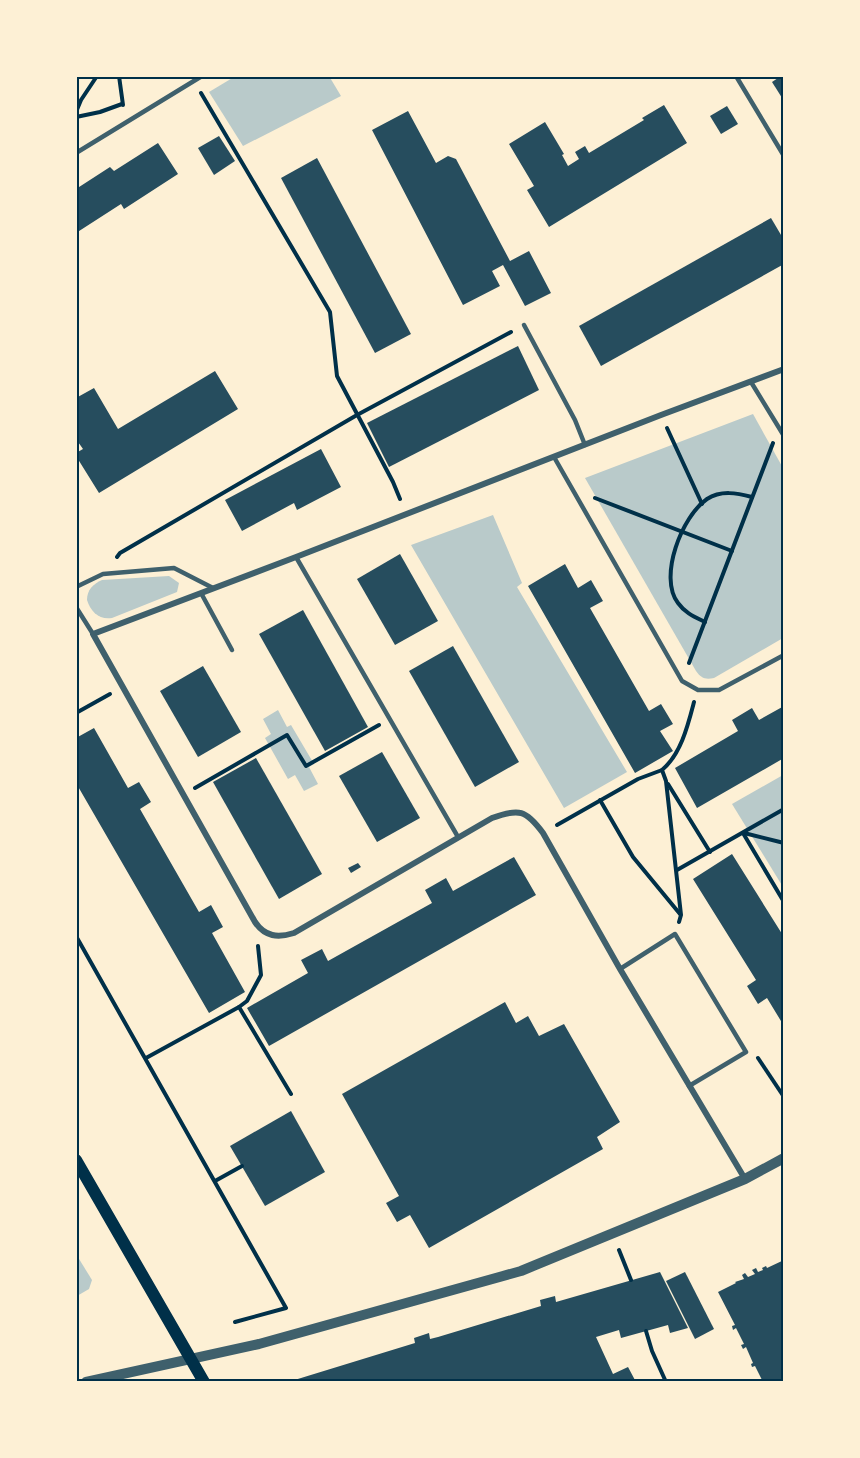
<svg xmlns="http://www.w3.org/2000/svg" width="860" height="1458" viewBox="0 0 860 1458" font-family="'Public Sans',sans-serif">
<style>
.green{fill:#b9caca}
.building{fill:#264d5e}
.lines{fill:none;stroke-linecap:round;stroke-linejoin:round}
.path{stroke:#003049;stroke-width:4}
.service{stroke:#3f606c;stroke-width:4.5}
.minor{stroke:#3f606c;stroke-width:6}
.tertiary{stroke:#3f606c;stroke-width:10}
.secondary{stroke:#003049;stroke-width:12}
.neatline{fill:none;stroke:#003049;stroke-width:2}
</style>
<rect width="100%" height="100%" fill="#fdf0d5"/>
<g class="green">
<path d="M329 76 341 96 243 146 209 92 234 77Z"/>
<path d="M753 414 783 468V638L714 678C705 680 701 678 696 671L585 478Z"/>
<path d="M493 515 522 583 517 587 627 772 564 808 411 545Z"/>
<path d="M169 576 179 583 177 592 112 618C99 620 91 612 87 600 87 590 93 584 102 580Z"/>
<path d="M278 710 287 727 291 725 314 764 309 767 318 784 304 791 295 775 288 779 265 738 271 734 263 719Z"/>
<path d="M783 775V887L732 804Z"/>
<path d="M76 1254 92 1280 89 1289 77 1296Z"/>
</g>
<g class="building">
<path d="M781 76H784V101L772 82Z"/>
<path d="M664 105 687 143 549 227 527 190 534 186 509 144 545 122 564 154 562 155 568 166 579 159 575 152 585 146 589 153 644 120 642 118Z"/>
<path d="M727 106 738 124 721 134 710 116Z"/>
<path d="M408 111 436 163 448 156 456 159 510 261 529 251 551 293 525 306 503 265 492 271 500 286 463 305 372 130Z"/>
<path d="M219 136 235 161 214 175 198 148Z"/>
<path d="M158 143 178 174 124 209 121 204 76 233V189L110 167 114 171Z"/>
<path d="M317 158 411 334 375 353 281 178Z"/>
<path d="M771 218 784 240V264L601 366 579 326Z"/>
<path d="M518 346 539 390 389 467 367 423Z"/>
<path d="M215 371 238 409 99 493 76 456V453L83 449 76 439V398L94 388 118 429Z"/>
<path d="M321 449 341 487 297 510 294 503 242 531 225 500Z"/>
<path d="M400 554 438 621 395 645 357 579Z"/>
<path d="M565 564 578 588 591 580 603 601 590 608 649 711 661 704 673 724 660 731 673 751 635 773 528 586Z"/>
<path d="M303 610 368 727 325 751 259 634Z"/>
<path d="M453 646 519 762 475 787 409 671Z"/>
<path d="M203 666 241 732 198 757 160 691Z"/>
<path d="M784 706V758L697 808 675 768 738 731 732 720 752 708 759 720Z"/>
<path d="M94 728 128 788 139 782 151 802 140 809 199 912 211 905 223 927 212 933 245 992 209 1013 76 783V738Z"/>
<path d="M382 752 420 818 377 842 339 776Z"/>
<path d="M256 758 322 874 279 899 213 782Z"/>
<path d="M732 854 784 937V1026L767 998 758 1004 747 986 756 980 693 879Z"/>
<path d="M514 857 536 895 269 1046 247 1008 308 973 301 960 322 949 328 961 432 903 425 890 446 878 453 891Z"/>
<path d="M358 863 361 867 351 873 348 868Z"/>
<path d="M505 1002 516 1023 528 1016 539 1036 564 1024 620 1122 597 1137 603 1149 429 1248 410 1215 397 1222 386 1203 399 1196 342 1094Z"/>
<path d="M291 1111 325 1172 265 1206 230 1146Z"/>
<path d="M784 1260V1382H763L755 1366 752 1367 751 1364 753 1363 746 1347 743 1349 741 1345 744 1344 736 1328 733 1330 732 1326 735 1325 718 1292 736 1283 735 1282 744 1279 742 1275 745 1273 748 1277 755 1274 752 1270 756 1268 758 1272 763 1270 762 1268 766 1266 767 1268Z"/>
<path d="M660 1272 688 1328 670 1333 668 1325 621 1338 619 1330 596 1337 613 1374 628 1367 636 1382H288L415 1343 414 1338 429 1333 430 1339 438 1337 541 1306 540 1300 555 1296 556 1302Z"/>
<path d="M685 1272 714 1329 695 1339 666 1281Z"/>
</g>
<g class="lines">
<g class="path">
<path d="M119 76 123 105"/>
<path d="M201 93 330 312 337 376 393 482 400 499"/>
<path d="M76 112 81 100 97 76"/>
<path d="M76 117 100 112 122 104"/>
<path d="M667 428 702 504"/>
<path d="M595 498 732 551"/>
<path d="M117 557 120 553 357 415 511 332"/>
<path d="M705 622C695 617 685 613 678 603 658 577 682 516 707 499 721 490 737 493 752 497"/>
<path d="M689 663 773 443"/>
<path d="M76 713 110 694"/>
<path d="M668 784 710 852"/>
<path d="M195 788 287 735 306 766 379 725"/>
<path d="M600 800 633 857 680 914"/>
<path d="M557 825 638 779 662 770"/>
<path d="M743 833 784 902"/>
<path d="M744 833 784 843"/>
<path d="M677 870 784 809"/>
<path d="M679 922 681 915 666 781 662 770C681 754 688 725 694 702"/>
<path d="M76 936 286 1308 235 1322"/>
<path d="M258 946 261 975 247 1001 239 1007 291 1094"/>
<path d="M146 1058 239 1007"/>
<path d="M758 1058 784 1097"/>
<path d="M215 1181 242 1166"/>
<path d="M619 1250 631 1280"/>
<path d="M646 1331 652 1351 666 1382"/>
</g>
<g class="service">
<path d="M736 76 784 156"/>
<path d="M76 153 202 76"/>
<path d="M524 325 575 420 585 445"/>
<path d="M751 382 784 436"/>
<path d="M554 457 682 681 698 690H719L784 655"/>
<path d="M296 557 458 837"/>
<path d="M76 587 103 574 174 568 213 588"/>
<path d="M201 593 232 650"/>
<path d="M76 607 93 634"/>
<path d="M620 969 675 934 746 1052 689 1086"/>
</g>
<path class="minor" d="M745 1179 620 969 543 833C526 810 519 808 492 818L294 933C278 938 265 937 255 922L93 634 296 557 661 415 784 369"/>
<path class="tertiary" d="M86 1382 259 1344 521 1271 745 1179 784 1158"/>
<path class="secondary" d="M76 1160 204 1382"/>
</g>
<rect width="860" height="1458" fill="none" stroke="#fdf0d5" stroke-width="156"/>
<rect x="78" y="78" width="704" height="1302" class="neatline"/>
</svg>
